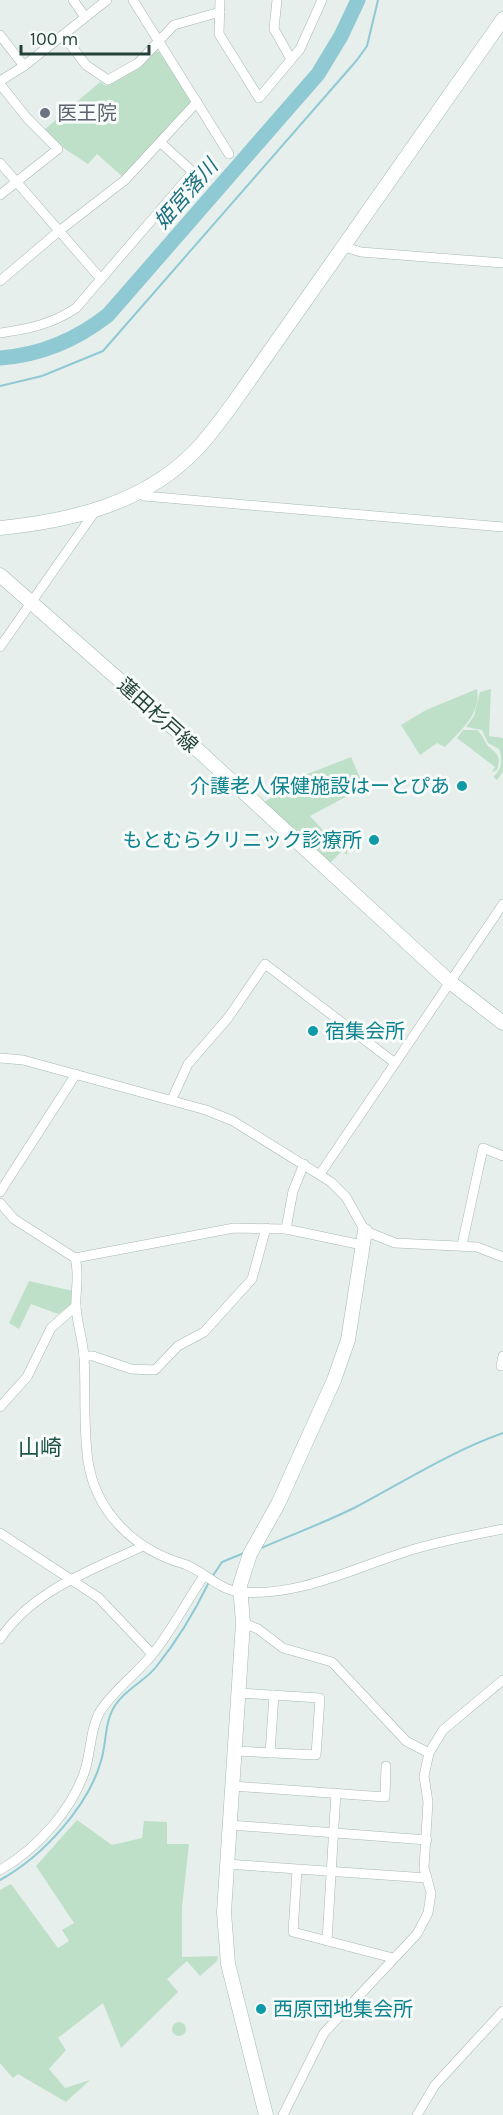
<svg xmlns="http://www.w3.org/2000/svg" width="503" height="2115" viewBox="0 0 503 2115" font-family="Karla,'Noto Sans JP',sans-serif">
<style>
.green{fill:#bfe0c8}
.lines{fill:none;stroke-linecap:round;stroke-linejoin:round}
.stream{stroke:#8ec9d4;stroke-width:2}
.river{stroke:#8ec9d4;stroke-width:15}
.street-casing{stroke:#a8b8b2;stroke-width:10}
.secondary-casing{stroke:#a4bbb3;stroke-width:15}
.street{stroke:#fff;stroke-width:9}
.secondary{stroke:#fff;stroke-width:14}
.worship-dot{fill:#6b7280;stroke:#f7fbf9;stroke-width:2}
.culture-dot{fill:#0f9aa8;stroke:#f7fbf9;stroke-width:2}
.labels{text-anchor:middle;stroke-width:6;stroke-linejoin:round;paint-order:stroke}
.worship-label{font-size:20px;fill:#5b616d;stroke:#f7fbf9;text-anchor:start}
.street-label{font-size:20px;fill:#24423a;stroke:#f7fbf9}
.culture-label{font-size:20px;fill:#0d838f;stroke:#f7fbf9;text-anchor:end}
.water-label{font-size:21px;font-style:italic;fill:#1c6f80;stroke:#f7fbf9}
.quarter-label{font-size:22px;fill:#1f5548;stroke:#f7fbf9}
</style>
<rect width="100%" height="100%" fill="#e6efeb"/>
<g class="green">
<path d="M155 51 159 52 191 99 190 104 123 177 97 154 88 164 65 149 44 130 100 82 106 86 140 67Z"/>
<path d="M477 689C482 713 460 731 445 747L437 743 420 755 401 725 426 710Z"/>
<path d="M491 689 489 736 503 738V771L497 780 493 777C502 770 503 760 499 749L488 743 482 730 466 727 474 716 480 692Z"/>
<path d="M463 730H477C483 735 484 741 488 746 497 754 502 756 497 770L492 772 495 767 457 738Z"/>
<path d="M351 757 364 787 310 816 340 849 346 843 348 846 347 855 342 851 330 863 263 803 305 775Z"/>
<path d="M29 1281 73 1291 72 1304 58 1314 31 1304 19 1329 9 1323Z"/>
<path d="M77 1820 112 1845 142 1838 144 1821 167 1822V1844H189L182 1907V1957L218 1956 217 1961 200 1976 187 1961 167 1979 178 1992 121 2048 103 2003 58 2038 66 2050 49 2069 65 2088 90 2080 66 2102 18 2074 13 2078 0 2063V1890L11 1884 58 1948 69 1941 62 1930 74 1923 36 1866Z"/>
<circle cx="179" cy="2029" r="7"/>
</g>
<g class="lines">
<g class="stream">
<path d="M0 386 42 376 103 351 357 60 367 46 378 0"/>
<path d="M259 1549C291 1535 324 1523 356 1507 405 1481 450 1452 503 1433"/>
<path d="M212 1577 222 1562 244 1553"/>
<path d="M0 1880C42 1857 88 1807 101 1761 107 1742 104 1721 116 1704 126 1689 145 1681 156 1667 177 1641 195 1611 209 1582"/>
</g>
<path class="river" d="M0 358C41 355 75 341 108 315L318 74 341 36 358 0"/>
<defs>
<g id="street">
<path d="M73 0 85 17"/>
<path d="M133 0 229 154"/>
<path d="M220 0 219 34 259 98 300 49 322 0"/>
<path d="M277 0 274 29 291 59"/>
<path d="M0 35 24 66"/>
<path d="M63 35 86 65 108 80 138 63 174 25 220 12"/>
<path d="M0 81 24 66 107 0"/>
<path d="M0 84 27 118 58 149 0 195"/>
<path d="M0 163 101 279"/>
<path d="M345 247 361 252 503 263"/>
<path d="M0 281 59 231 125 180 197 102"/>
<path d="M0 333C29 329 52 324 76 308L193 172 161 143"/>
<path d="M139 492 144 496 503 527"/>
<path d="M0 647 96 510"/>
<path d="M0 1058 23 1060 206 1110 233 1121 331 1182 346 1197 365 1231 395 1243 477 1247 503 1257"/>
<path d="M172 1099 188 1064 228 1018 265 964 395 1063"/>
<path d="M320 1174 503 904"/>
<path d="M0 1192 76 1074"/>
<path d="M0 1203 14 1219 75 1258C80 1275 75 1290 76 1307 77 1324 83 1340 84 1357 86 1391 83 1426 88 1461 96 1513 135 1550 184 1564 203 1570 218 1590 240 1592 296 1597 350 1570 402 1553 434 1542 469 1536 503 1529"/>
<path d="M286 1229 293 1191 304 1164"/>
<path d="M462 1245 483 1148 503 1156"/>
<path d="M75 1258 234 1228 286 1229 362 1245"/>
<path d="M84 1356H93L131 1369 155 1370 178 1346 204 1332 252 1279 266 1228"/>
<path d="M501 1366 503 1356"/>
<path d="M0 1407 27 1377 51 1328 76 1306"/>
<path d="M0 1533 99 1598 152 1654"/>
<path d="M243 1623 258 1629 283 1648 332 1662 406 1741 429 1753"/>
<path d="M0 1639C33 1590 90 1571 141 1547"/>
<path d="M235 1751 316 1755 320 1698 238 1693"/>
<path d="M270 1753 274 1695"/>
<path d="M233 1786 385 1797 386 1766"/>
<path d="M231 1825 427 1840"/>
<path d="M227 1864 427 1878"/>
<path d="M0 1870C37 1849 74 1808 86 1767 91 1748 91 1726 101 1710 115 1689 135 1675 151 1656 171 1632 186 1602 204 1576"/>
<path d="M297 1870 293 1932 393 1958"/>
<path d="M327 1941 336 1793"/>
<path d="M283 2115 324 2033 417 1934 428 1913 431 1893 424 1868 428 1802 424 1776 429 1753 443 1730 503 1680"/>
<path d="M417 2115 435 2085 503 2011"/>
</g>
<g id="secondary">
<path d="M0 528C70 521 143 504 194 452 208 438 220 421 232 405L503 19"/>
<path d="M0 575 176 730 450 982 503 1023"/>
<path d="M266 2115 228 1964 224 1912 243 1623 240 1585 250 1554 278 1504 334 1380 348 1340 365 1231"/>
</g>
</defs>
<use href="#street" class="street-casing"/>
<use href="#secondary" class="secondary-casing"/>
<use href="#street" class="street"/>
<use href="#secondary" class="secondary"/>
</g>
<circle class="worship-dot" cx="45" cy="113" r="6"/>
<g class="culture-dot">
<circle cx="462" cy="786" r="6"/>
<circle cx="374" cy="840" r="6"/>
<circle cx="313" cy="1031" r="6"/>
<circle cx="261" cy="2009" r="6"/>
</g>
<g class="labels">
<g class="worship-label">
<text x="57" y="120">医王院</text>
</g>
<g class="street-label">
<text transform="translate(158 715) rotate(42)" y="7">蓮田杉戸線</text>
</g>
<g class="culture-label">
<text x="450" y="793">介護老人保健施設はーとぴあ</text>
<text x="362" y="847">もとむらクリニック診療所</text>
<text x="325" y="1038" text-anchor="start">宿集会所</text>
<text x="273" y="2016" text-anchor="start">西原団地集会所</text>
</g>
<g class="water-label">
<text transform="translate(186 194) rotate(-49)" y="7">姫宮落川</text>
</g>
<g class="quarter-label">
<text x="40" y="1455">山崎</text>
</g>
</g>
<path d="M21 45v9h128v-9" fill="none" stroke="#24423a" stroke-width="3"/>
<text x="30" y="45" font-size="18" fill="#24423a" stroke="#f7fbf9" stroke-width="4.5" paint-order="stroke">100 m</text>
</svg>
